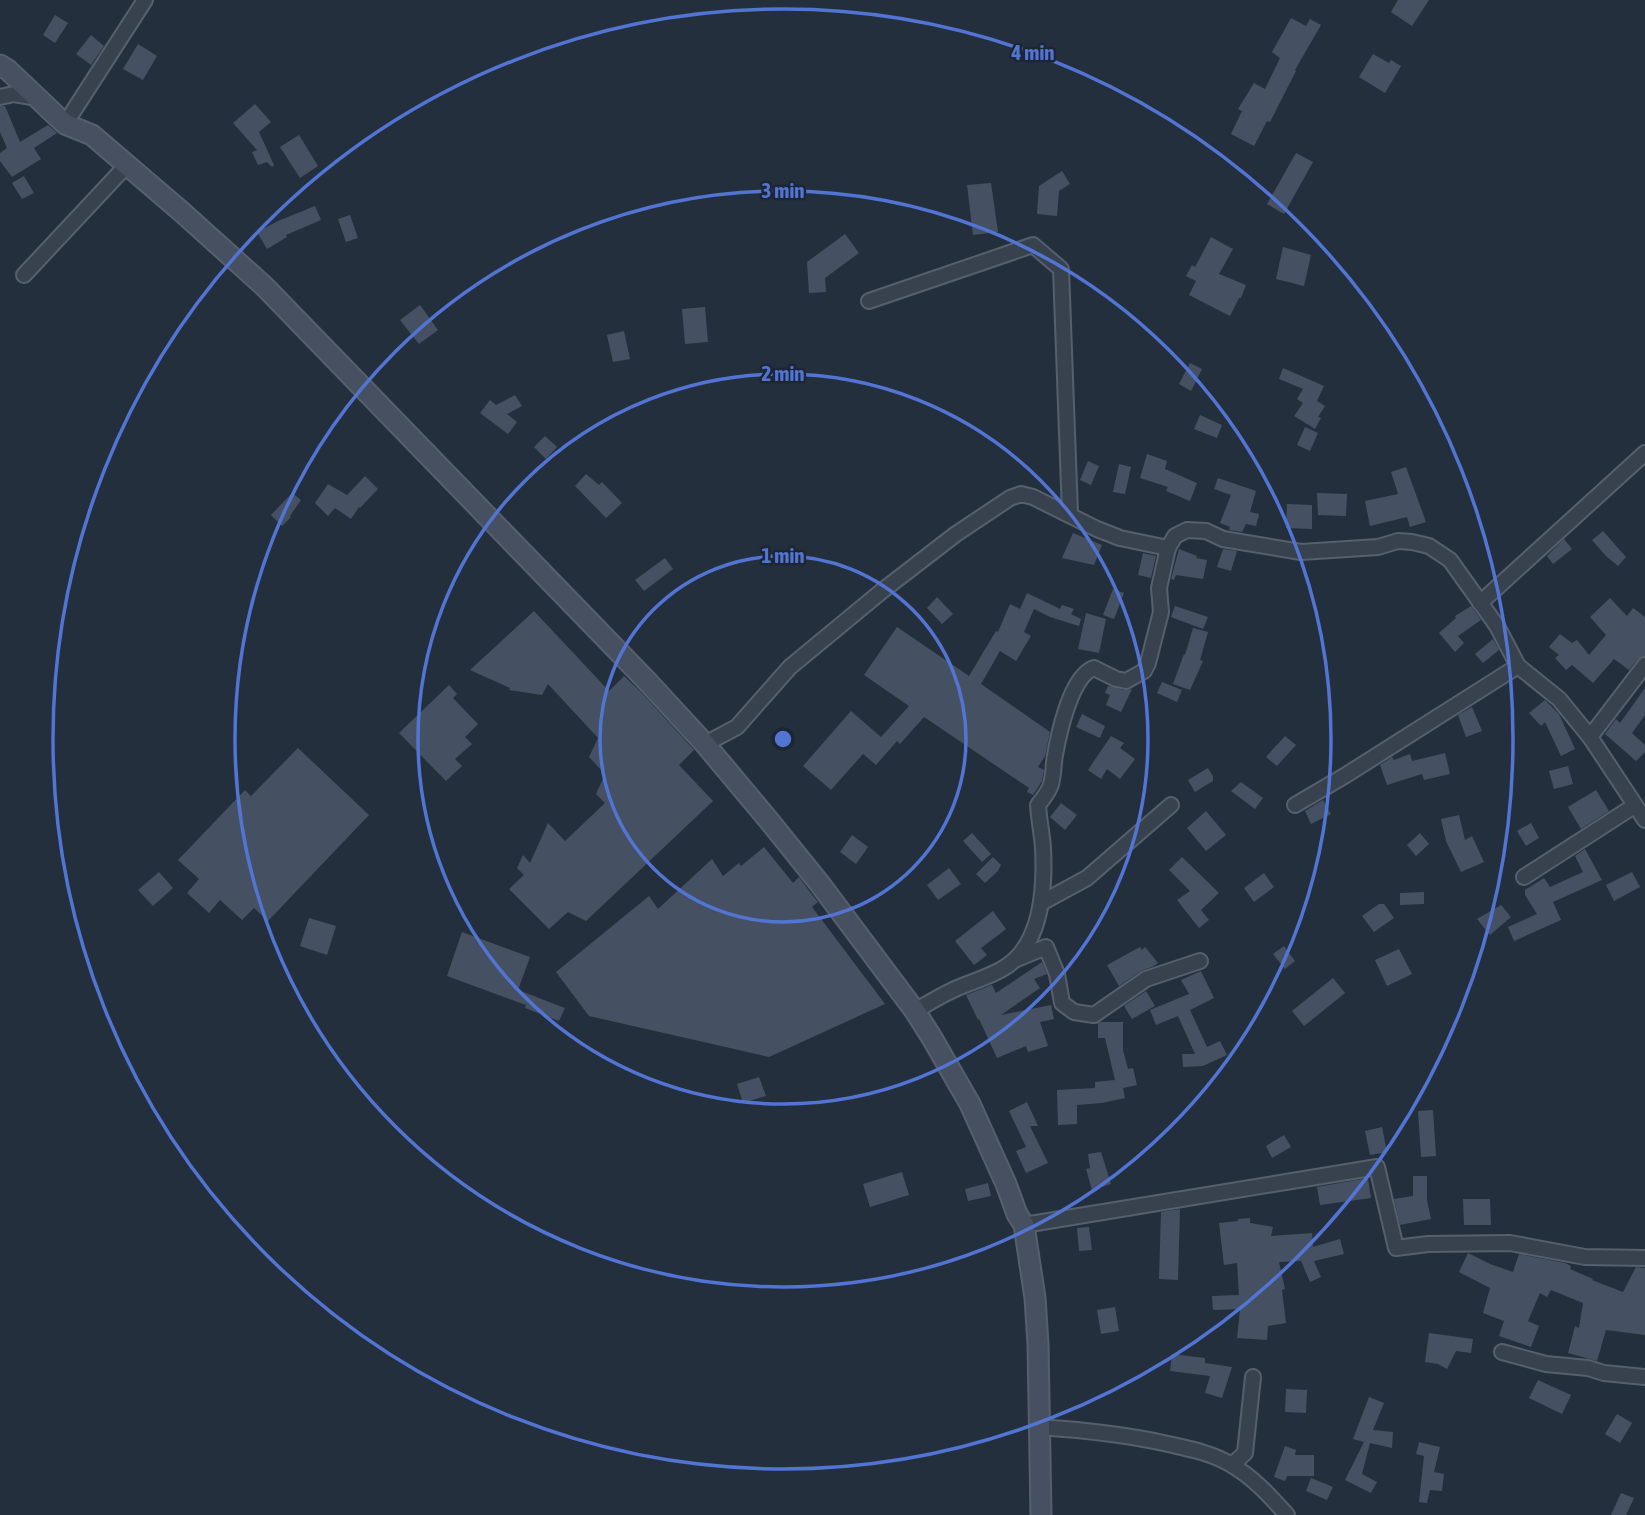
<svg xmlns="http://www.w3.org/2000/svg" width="1645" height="1515" viewBox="0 0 1645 1515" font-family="'Asap Condensed',sans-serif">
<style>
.building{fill:#455162}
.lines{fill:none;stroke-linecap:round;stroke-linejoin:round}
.street-casing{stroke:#565f6c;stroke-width:18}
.secondary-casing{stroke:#565f6c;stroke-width:23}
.street{stroke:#38414e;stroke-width:14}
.secondary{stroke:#465061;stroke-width:19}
.ring{fill:none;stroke:#5274d3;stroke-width:3.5}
.centre{fill:#5274d3;stroke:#1d2633;stroke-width:3.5}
.ring-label{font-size:21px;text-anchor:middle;font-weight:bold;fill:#5274d3;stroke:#1d2633;stroke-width:5;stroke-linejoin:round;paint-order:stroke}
</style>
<rect width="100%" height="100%" fill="#242f3e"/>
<g class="building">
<path d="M1398 0H1429L1412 26 1391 12Z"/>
<path d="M55 15 68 23 55 43 43 35Z"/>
<path d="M1291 18 1306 26 1310 19 1321 25 1295 70 1296 71 1270 122 1267 121 1254 146 1231 134 1242 111 1238 109 1254 83 1265 89 1280 58 1272 52Z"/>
<path d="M91 35 104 46 91 65 76 54Z"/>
<path d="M138 44 157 56 143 80 123 69Z"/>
<path d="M1373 54 1389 63 1391 60 1401 66 1385 93 1359 77Z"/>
<path d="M255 104 271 122 259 132 274 165 272 167 267 162 258 165 252 152 257 150 233 123Z"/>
<path d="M0 106H5L20 142 48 125 57 133 34 148 41 159 12 177 0 161V153L7 148 0 132Z"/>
<path d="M299 135 318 166 300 178 280 147Z"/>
<path d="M1296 153 1313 162 1284 214 1267 204Z"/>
<path d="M1062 171 1070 184 1059 191 1057 216 1037 214 1039 186Z"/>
<path d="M24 176 34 193 22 199 12 183Z"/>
<path d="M991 183 998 232 973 235 967 185Z"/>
<path d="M315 206 321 220 286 235 287 237 267 249 257 232 278 221Z"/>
<path d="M350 215 358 238 346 242 338 219Z"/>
<path d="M845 234 859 253 825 278 826 292 809 293 807 262Z"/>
<path d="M1211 237 1233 249 1219 274 1246 285 1241 298H1239L1230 316 1189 295 1196 281 1186 276 1192 265 1195 267Z"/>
<path d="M1283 247 1311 255 1304 286 1276 279Z"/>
<path d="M420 305 438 330 419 344 400 320Z"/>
<path d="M705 307 708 342 685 344 682 309Z"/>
<path d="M624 331 630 359 613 362 607 335Z"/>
<path d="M1190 363 1202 369 1191 391 1179 384Z"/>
<path d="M1283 368 1324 386 1317 401 1325 406 1318 417 1321 418 1315 429 1294 416 1303 403 1297 399 1303 389 1279 379Z"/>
<path d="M515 395 522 406 507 414 517 422 508 434 480 413 490 400 496 405Z"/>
<path d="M1200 415 1222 425 1217 438 1194 429Z"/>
<path d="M1305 427 1318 433 1310 451 1297 445Z"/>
<path d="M545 436 557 447 546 459 534 447Z"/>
<path d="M1147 454 1167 461 1165 469 1197 483 1190 501 1166 491 1168 487 1140 478Z"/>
<path d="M1088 461 1099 466 1091 485 1080 480Z"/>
<path d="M1119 464 1131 467 1125 494 1113 492Z"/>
<path d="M1406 467 1426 522 1410 527 1407 517 1370 526 1365 501 1398 494 1391 472Z"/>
<path d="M586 474 599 485 602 482 622 503 606 518 575 486Z"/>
<path d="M365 476 378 489 360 508 359 507 351 519 335 508 328 516 315 503 328 484 347 495Z"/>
<path d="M1218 478 1256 491 1250 512 1259 514 1256 526 1246 524 1242 532 1229 530 1230 527 1220 523 1231 495 1214 489Z"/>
<path d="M292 493 301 500 290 516 291 517 282 526 271 515Z"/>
<path d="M1317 493 1347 494 1346 516 1318 515Z"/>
<path d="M1287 504 1312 505V529L1286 528Z"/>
<path d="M1603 531 1626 557 1618 566 1606 556 1592 540Z"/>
<path d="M1073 533 1102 545 1094 565 1062 558Z"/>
<path d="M1564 539 1572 549 1553 564 1547 556Z"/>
<path d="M1179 549 1197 556 1196 558 1207 560 1203 579 1176 575 1174 580 1171 579Z"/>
<path d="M1223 549 1237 551 1231 571 1217 567Z"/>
<path d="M1143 553 1156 556 1151 578 1138 575Z"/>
<path d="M665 558 673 569 644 591 635 580Z"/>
<path d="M1113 589 1124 593 1114 619 1103 615Z"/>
<path d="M1027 593 1060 609 1062 605 1074 609 1071 614 1081 619 1079 626 1050 617 1034 609 1024 632 1031 636 1016 661 1000 651 981 684 1050 732 1045 756 1038 767 1044 770 1042 781 1033 795 1027 792 1029 788 924 717 900 744 897 741 876 765 863 754 831 790 803 766 851 711 881 737 909 706 864 675 897 627 969 676 996 631 998 632 1010 604 1020 609Z"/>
<path d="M937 597 953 614 942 624 927 608Z"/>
<path d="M1610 598 1627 616 1633 608 1645 617V656L1638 659 1629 670 1614 659 1593 683 1572 665 1566 670 1555 658 1559 655 1549 647 1560 634 1572 643 1577 640 1589 655 1606 635 1590 617Z"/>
<path d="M1175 606 1208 617 1203 629 1171 617Z"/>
<path d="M1471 606 1481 620 1458 636 1464 643 1455 652 1439 633 1456 618 1455 616Z"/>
<path d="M534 611 609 691 624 676 640 691 694 750 679 765 713 801 586 921 568 912 549 929 509 889 524 875 517 868 523 855 530 863 548 823 565 841 605 803 596 794 605 774 589 757 598 738 548 684 542 695 509 690 510 688 470 670Z"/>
<path d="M1086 613 1106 619 1099 653 1078 649Z"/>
<path d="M1193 628 1208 632 1200 660 1203 661 1190 690 1173 684 1184 654 1185 655Z"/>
<path d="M1493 639 1499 650 1483 663 1475 654Z"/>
<path d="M1162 682 1182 690 1177 702 1157 693Z"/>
<path d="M449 685 457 694 453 698 478 724 465 737 472 744 455 759 462 766 446 781 399 733Z"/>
<path d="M1108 686 1124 690 1132 689 1121 712 1106 705 1110 695 1105 693Z"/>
<path d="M1645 688V715L1632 733 1645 745V752L1636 761 1605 734 1616 719 1620 723Z"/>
<path d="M1545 700 1559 714 1575 749 1561 756 1545 722 1541 726 1529 713Z"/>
<path d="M1472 707 1482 731 1466 737 1458 715Z"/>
<path d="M1082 714 1105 726 1100 738 1076 727Z"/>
<path d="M1111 736 1124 743 1120 748 1135 759 1120 779 1107 769 1101 779 1088 770Z"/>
<path d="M1285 736 1296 745 1277 766 1266 757Z"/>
<path d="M298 748 369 815 268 921 254 908 242 920 220 900 209 913 187 893 199 879 178 860 245 790 251 796Z"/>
<path d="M1445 753 1450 774 1424 780 1422 774 1387 785 1380 765 1392 757 1394 760 1410 754 1412 761Z"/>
<path d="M1568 766 1573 784 1554 789 1549 771Z"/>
<path d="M1208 768 1213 776V781L1195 792 1188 780Z"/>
<path d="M1241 782 1263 798 1255 809 1231 791Z"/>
<path d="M1596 790 1609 811 1581 829 1568 807Z"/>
<path d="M1323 800 1331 814 1311 824 1305 811Z"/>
<path d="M1061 803 1077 815 1065 830 1050 817Z"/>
<path d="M1206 811 1226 835 1206 851 1187 828Z"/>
<path d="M1459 815 1465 840 1472 836 1484 862 1461 872 1446 841 1441 819Z"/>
<path d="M1531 823 1539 838 1526 846 1517 831Z"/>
<path d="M972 833 991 854 982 862 963 841Z"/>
<path d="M1420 833 1429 844 1416 856 1407 845Z"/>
<path d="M852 835 868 847 856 864 840 852Z"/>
<path d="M764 847 793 883 799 877 810 892 818 902 812 907 885 1004 769 1057 589 1016 556 972 649 896 658 909 712 859 723 876 739 863 741 866Z"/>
<path d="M1585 849 1602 880 1553 902 1561 920 1514 941 1508 927 1537 914 1525 895V890L1544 878 1550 887 1583 872 1575 856Z"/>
<path d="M993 857 1001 865 998 871 985 883 976 874Z"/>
<path d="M1182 857 1219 893 1201 910 1209 920 1199 928 1177 900 1190 891 1169 870Z"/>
<path d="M949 868 961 884 938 900 927 885Z"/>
<path d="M159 872 173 888 153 906 138 890Z"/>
<path d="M1632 872 1640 887 1614 901 1606 885Z"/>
<path d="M1264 873 1274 887 1254 902 1244 888Z"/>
<path d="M1424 892V904L1400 905V893Z"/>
<path d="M1379 904H1384L1394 918 1374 932 1362 916Z"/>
<path d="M1501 905 1511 917 1490 935 1477 919Z"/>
<path d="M993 911 1006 929 981 948 987 955 974 965 955 941Z"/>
<path d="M309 918 336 926 327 955 300 946Z"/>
<path d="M462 932 530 957 518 990 565 1008 559 1021 525 1008 526 1005 447 976Z"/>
<path d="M1284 946 1295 961 1285 969 1273 954Z"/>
<path d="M1140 947 1142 950 1145 947 1158 963 1152 967 1141 971 1119 986 1107 965Z"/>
<path d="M1399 949 1412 974 1387 986 1375 960Z"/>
<path d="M1042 962 1047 974 1034 979 1040 988 1001 1015 1051 1005 1054 1019 1040 1022 1048 1046 1028 1052 1026 1046 997 1058 979 1019 978 1020 966 995 992 985 996 993Z"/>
<path d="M1201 971 1214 998 1190 1010 1207 1047 1220 1041 1227 1055 1203 1066 1183 1067 1182 1054H1195L1178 1016 1156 1025 1150 1010 1189 994 1181 980Z"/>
<path d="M1333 978 1345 993 1304 1026 1292 1011Z"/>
<path d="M1146 991 1155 1006 1132 1019 1124 1006Z"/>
<path d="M1101 1022H1123V1050L1128 1069 1133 1068 1137 1085 1123 1088 1125 1098 1102 1103 1077 1105V1124L1058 1125 1057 1090 1095 1088V1082L1115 1080 1105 1038H1098V1023Z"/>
<path d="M759 1077 766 1096 743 1103 737 1084Z"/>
<path d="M1027 1102 1038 1126H1030L1048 1163 1026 1173 1016 1151 1026 1147 1009 1111Z"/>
<path d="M1433 1110 1436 1156 1421 1157 1418 1111Z"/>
<path d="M1382 1127 1387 1152 1370 1155 1365 1131Z"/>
<path d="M1284 1135 1291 1147 1272 1158 1266 1146Z"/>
<path d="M1101 1152 1111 1184 1092 1190 1086 1169 1090 1168 1088 1154Z"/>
<path d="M902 1172 909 1195 870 1207 863 1184Z"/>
<path d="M1413 1176H1427V1200L1431 1219 1400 1225 1394 1199 1413 1196Z"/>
<path d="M1368 1178 1371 1198 1320 1205 1317 1187Z"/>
<path d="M988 1183 991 1196 968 1201 965 1189Z"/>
<path d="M1463 1199H1490L1491 1225H1464Z"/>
<path d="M1180 1209 1178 1280 1159 1279 1161 1212Z"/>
<path d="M1250 1218V1223L1273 1227 1271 1236 1312 1233 1313 1247 1340 1239 1344 1254 1314 1261 1321 1277 1310 1282 1301 1261 1279 1262 1285 1289 1282 1290 1286 1323 1268 1326 1267 1340 1237 1338 1240 1309 1213 1310 1212 1296 1239 1295 1237 1263 1224 1265 1219 1223 1238 1221V1219Z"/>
<path d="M1089 1227 1092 1250 1079 1251 1077 1228Z"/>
<path d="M1468 1253 1490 1264 1513 1272 1519 1254 1565 1263 1571 1266 1570 1269 1593 1279 1592 1280 1623 1292 1636 1267 1645 1268V1335L1606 1330 1597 1361 1568 1353 1575 1326 1579 1328 1583 1303 1551 1290 1547 1297 1540 1293 1528 1321 1539 1326 1531 1347 1499 1336 1504 1321 1483 1313 1490 1288 1459 1272Z"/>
<path d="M1115 1307 1119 1331 1101 1334 1097 1310Z"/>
<path d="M1429 1333 1473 1339 1471 1353 1456 1351 1447 1369 1438 1364 1425 1362Z"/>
<path d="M1172 1354 1205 1358V1363L1232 1367 1222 1398 1205 1393 1210 1376 1170 1371Z"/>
<path d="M1538 1380 1571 1395 1562 1414 1529 1398Z"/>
<path d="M1286 1389 1307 1390 1306 1413 1285 1412Z"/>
<path d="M1369 1397 1384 1403 1373 1430 1393 1432 1392 1448 1370 1443 1362 1474 1377 1482 1371 1493 1345 1480 1364 1442 1353 1439Z"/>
<path d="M1617 1414 1632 1423 1620 1443 1605 1434Z"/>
<path d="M1419 1442 1440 1447 1434 1472 1444 1474 1442 1491 1430 1490 1427 1503 1419 1502 1424 1456 1416 1454Z"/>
<path d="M1285 1446 1296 1450 1295 1455H1314V1476H1287L1285 1481 1274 1477Z"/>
<path d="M1311 1478 1333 1487 1327 1500 1306 1491Z"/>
<path d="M1621 1493 1634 1498 1626 1515H1611Z"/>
</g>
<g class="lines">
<defs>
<g id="street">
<path d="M0 97 14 94 38 98"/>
<path d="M65 124 145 0"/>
<path d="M24 275 127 165"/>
<path d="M869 301 1033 245 1061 269 1070 514"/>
<path d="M1480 603 1645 453"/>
<path d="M1590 737 1645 665"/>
<path d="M705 744 737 727 790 667 882 591 956 534 1010 498 1021 494 1033 497 1097 529 1120 538 1168 548 1175 536 1187 530 1206 531 1223 539 1301 552 1378 547 1398 541 1412 542 1429 546 1450 560 1497 626 1518 666 1559 699 1590 737 1645 820"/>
<path d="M1295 805 1346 775 1518 666"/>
<path d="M1524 877 1634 806"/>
<path d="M1041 903 1087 878 1171 805"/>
<path d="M1017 959 1046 947 1057 974 1062 1003 1074 1012 1094 1015 1146 979 1200 961"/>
<path d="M915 1011C927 1004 940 996 953 990 970 982 991 977 1007 966 1042 942 1045 887 1043 848 1042 834 1039 820 1038 805 1042 800 1047 794 1050 787 1054 778 1053 765 1055 755 1059 733 1071 676 1094 668L1116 679 1126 681 1144 671 1148 663 1161 612 1159 588 1168 548"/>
<path d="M1024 1225 1377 1167 1396 1248 1428 1244 1510 1243 1585 1257 1645 1258"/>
<path d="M1502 1352 1546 1364 1588 1368 1604 1373 1645 1377"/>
<path d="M1039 1427C1083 1430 1125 1434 1168 1444 1190 1449 1211 1453 1230 1464 1253 1477 1270 1496 1287 1515"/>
<path d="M1232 1465 1245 1453 1253 1377"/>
</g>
<path id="secondary" d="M0 65 8 70 65 124 92 135 183 213 265 287 647 681 705 744 771 823 820 884 915 1011 932 1038 970 1104 1006 1184 1017 1214 1024 1225 1035 1298 1038 1344 1041 1515"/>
</defs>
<use href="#street" class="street-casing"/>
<use href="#secondary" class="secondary-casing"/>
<use href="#street" class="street"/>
<use href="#secondary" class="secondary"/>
</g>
<g class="ring">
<circle cx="783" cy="739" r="183"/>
<circle cx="783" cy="739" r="365"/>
<circle cx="783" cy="739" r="548"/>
<circle cx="783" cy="739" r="730"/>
</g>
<circle cx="783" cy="739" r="10" class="centre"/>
<g class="ring-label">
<text x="1033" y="60">4 min</text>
<text x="783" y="198">3 min</text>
<text x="783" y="381">2 min</text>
<text x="783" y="563">1 min</text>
</g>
</svg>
